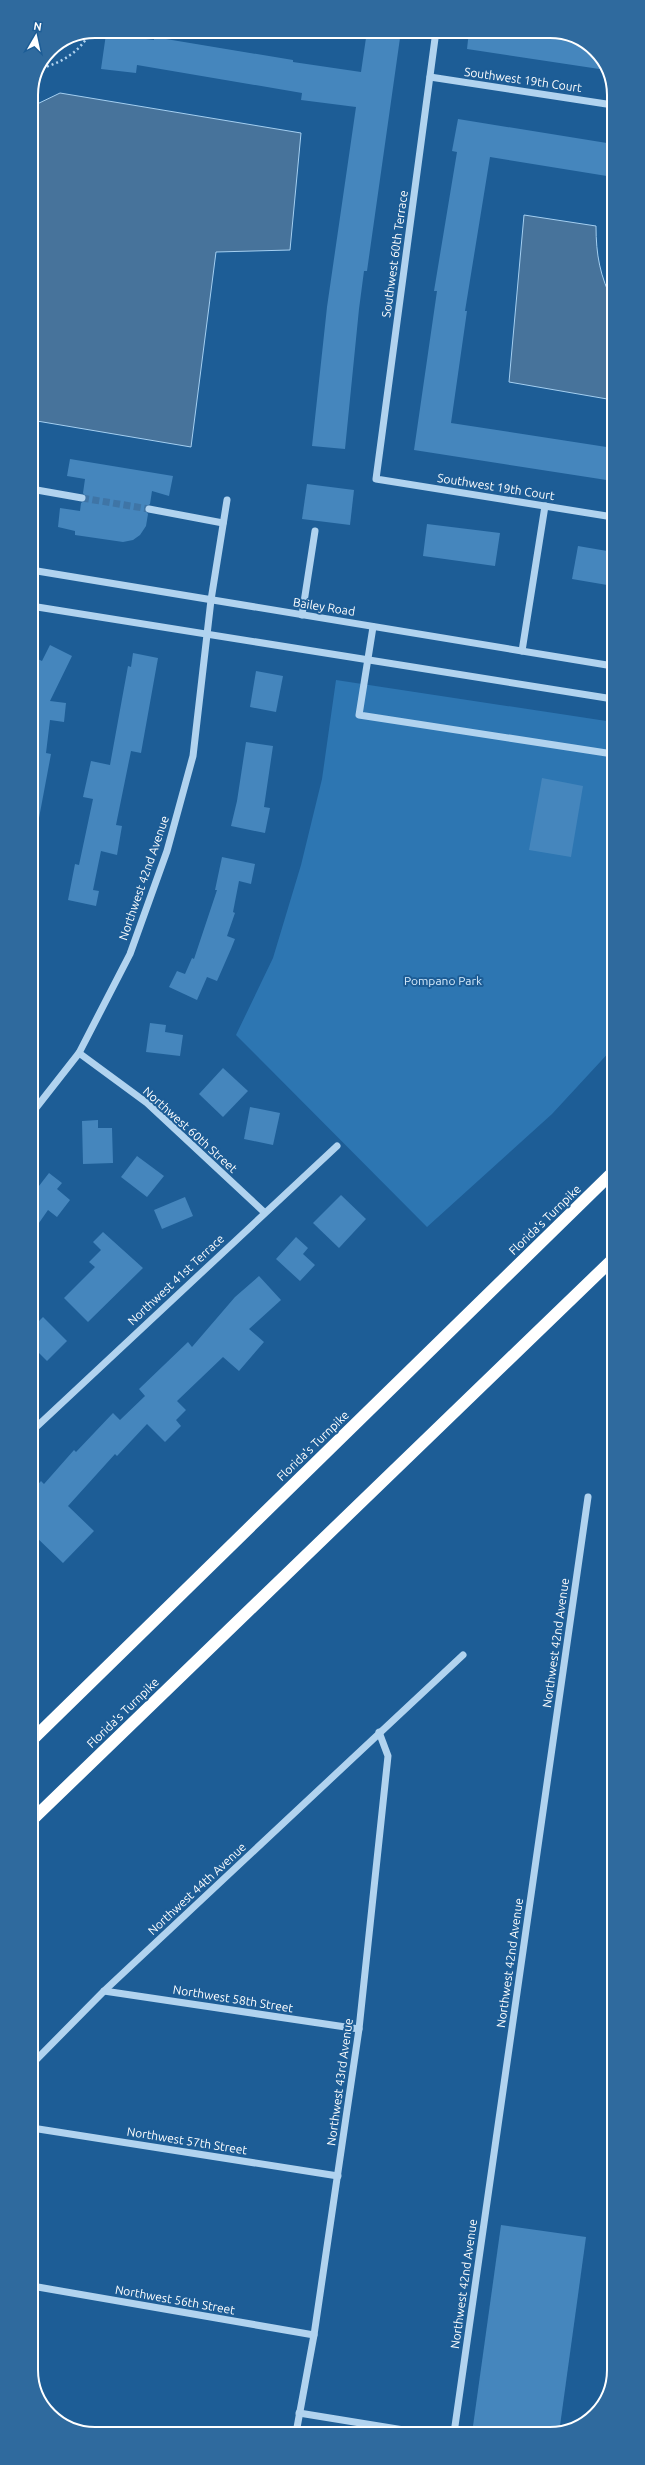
<svg xmlns="http://www.w3.org/2000/svg" width="645" height="2465" viewBox="0 0 645 2465" font-family="Ubuntu,sans-serif">
<style>
.green{fill:#2d76b2}
.water{fill:#47739b;stroke:#a4cff1}
.building{fill:#4586bd}
.lines{fill:none;stroke-linecap:round;stroke-linejoin:round}
.minor-tunnel{stroke:#3f75a6;stroke-width:7;stroke-dasharray:7 3.5;stroke-linecap:butt}
.path{stroke:#b1d3ef;stroke-width:2.5;stroke-dasharray:2 3;stroke-linecap:butt}
.minor{stroke:#b1d3ef;stroke-width:7}
.highway{stroke:#fff;stroke-width:12}
.labels{text-anchor:middle;stroke-width:4;stroke-linejoin:round;paint-order:stroke}
.street-label{font-size:12px;fill:#fff;stroke:#1d5d96}
.park-label{font-size:12px;fill:#d7ebfb;stroke:#1d5d96}
.rim{fill:none;stroke:#fff;stroke-width:2}
</style>
<rect width="100%" height="100%" fill="#1d5d96"/>
<path class="green" d="M336 680 613 722V1048L552 1114 427 1227 236 1035 273 958 301 865 322 779Z"/>
<g class="water">
<path d="M60 93 301 133 290 250 216 252 191 447 31 420V114L33 106Z"/>
<path d="M524 215 596 226C596 255 600 276 613 302 616 309 613 387 613 400L509 382Z"/>
</g>
<g class="building">
<path d="M367 31H401L367 271H364L359 309 345 449 312 446 327 307 356 107 301 100 302 93 137 65 136 73 101 69 106 34 154 40V37L293 60V62L361 72Z"/>
<path d="M469 31 558 32 595 50 606 70 467 49Z"/>
<path d="M458 119 613 144V177L490 157 465 311H467L451 423 613 448V481L414 450 437 291H434L457 152 452 151Z"/>
<path d="M70 459 173 476 169 496 152 491 150 504 144 508 148 514 146 526 140 535 133 540 123 542 75 535V531L58 527 60 508 80 511 81 503 87 499 83 493 85 479 67 476Z"/>
<path d="M307 484 354 490 350 525 302 519Z"/>
<path d="M427 524 500 533 495 566 423 556Z"/>
<path d="M578 546 613 552V586L572 579Z"/>
<path d="M50 645 72 656 50 701 66 703 64 722 50 720 46 753 51 754 39 818 31 817V656L42 661Z"/>
<path d="M133 653 158 658 141 753 131 751 116 825 122 826 117 855 101 851 93 890 99 891 96 906 68 900 75 864 79 865 93 799 83 797 91 761 110 765 128 666 131 667Z"/>
<path d="M256 671 283 676 276 712 250 707Z"/>
<path d="M246 742 273 746 264 807 270 808 265 833 231 826 237 801Z"/>
<path d="M542 778 583 786 571 857 529 850Z"/>
<path d="M222 857 255 864 251 884 239 881 233 912 235 913 227 936 235 939 231 949 217 981 207 977 197 1000 169 987 177 971 185 974 192 958 194 959 217 890H215Z"/>
<path d="M150 1023 166 1025 165 1032 183 1035 180 1056 146 1052Z"/>
<path d="M223 1068 248 1091 223 1117 199 1094Z"/>
<path d="M250 1107 280 1113 273 1145 244 1139Z"/>
<path d="M98 1120V1128H112L113 1163 83 1164 82 1121Z"/>
<path d="M137 1156 164 1176 147 1197 121 1177Z"/>
<path d="M49 1173 62 1183 57 1189 70 1200 57 1217 48 1210 32 1233V1195Z"/>
<path d="M341 1195 366 1219 339 1248 313 1223Z"/>
<path d="M185 1197 193 1216 162 1229 154 1210Z"/>
<path d="M103 1232 143 1268 88 1322 64 1298 95 1267 89 1262 101 1250 93 1242Z"/>
<path d="M296 1237 308 1248 303 1254 315 1265 300 1281 276 1259Z"/>
<path d="M259 1276 281 1300 249 1329 264 1342 239 1371 223 1357 177 1401 186 1410 176 1420 181 1426 165 1442 147 1424 117 1456 115 1454 68 1506 94 1531 63 1563 32 1533V1491L41 1481 44 1484 74 1450 76 1452 113 1413 120 1420 145 1396 139 1389 188 1342 192 1347 235 1297Z"/>
<path d="M43 1317 67 1341 47 1361 32 1346V1328Z"/>
<path d="M501 2225 586 2237 559 2433H524L473 2426Z"/>
</g>
<g class="lines">
<path class="minor-tunnel" d="M82 498 149 509"/>
<path class="path" d="M42 68C63 62 79 52 90 33"/>
<g class="minor">
<path d="M286 31 307 35"/>
<path d="M436 31 376 479 613 517"/>
<path d="M430 77 613 105"/>
<path d="M31 489 82 498"/>
<path d="M149 509 223 523"/>
<path d="M31 570 613 666"/>
<path d="M31 606 613 699"/>
<path d="M302 615 315 531"/>
<path d="M373 627 359 715 613 754"/>
<path d="M522 651 545 506"/>
<path d="M79 1053 147 1103 264 1212"/>
<path d="M32 1113 79 1053 130 954 167 851 193 756 211 600 227 500"/>
<path d="M32 1431 337 1146"/>
<path d="M104 1991 359 2029"/>
<path d="M32 2064 104 1991 463 1655"/>
<path d="M32 2128 338 2176"/>
<path d="M613 2230H614"/>
<path d="M32 2286 314 2335"/>
<path d="M299 2413 422 2433"/>
<path d="M296 2433 314 2335 359 2029 388 1756 379 1732"/>
<path d="M454 2433 588 1497"/>
</g>
<g class="highway">
<path d="M32 1740 613 1172"/>
<path d="M32 1820 613 1259"/>
</g>
</g>
<g class="labels">
<g class="street-label">
<text transform="translate(523 80) rotate(8)" y="4">Southwest 19th Court</text>
<text transform="translate(395 254) rotate(-82)" y="4">Southwest 60th Terrace</text>
<text transform="translate(496 487) rotate(9)" y="4">Southwest 19th Court</text>
<text transform="translate(324 607) rotate(9)" y="4">Bailey Road</text>
<text transform="translate(144 878) rotate(-71)" y="4">Northwest 42nd Avenue</text>
<text transform="translate(190 1130) rotate(42)" y="4">Northwest 60th Street</text>
<text transform="translate(545 1220) rotate(-44)" y="4">Florida's Turnpike</text>
<text transform="translate(176 1280) rotate(-43)" y="4">Northwest 41st Terrace</text>
<text transform="translate(313 1446) rotate(-44)" y="4">Florida's Turnpike</text>
<text transform="translate(556 1643) rotate(-82)" y="4">Northwest 42nd Avenue</text>
<text transform="translate(123 1713) rotate(-44)" y="4">Florida's Turnpike</text>
<text transform="translate(197 1889) rotate(-43)" y="4">Northwest 44th Avenue</text>
<text transform="translate(510 1963) rotate(-82)" y="4">Northwest 42nd Avenue</text>
<text transform="translate(233 1999) rotate(9)" y="4">Northwest 58th Street</text>
<text transform="translate(340 2082) rotate(-82)" y="4">Northwest 43rd Avenue</text>
<text transform="translate(187 2141) rotate(9)" y="4">Northwest 57th Street</text>
<text transform="translate(464 2284) rotate(-82)" y="4">Northwest 42nd Avenue</text>
<text transform="translate(175 2300) rotate(10)" y="4">Northwest 56th Street</text>
</g>
<g class="park-label">
<text x="443" y="985">Pompano Park</text>
</g>
</g>
<path d="M0 0H645V2465H0ZM95 38H550A57 57 0 0 1 607 95V2370A57 57 0 0 1 550 2427H95A57 57 0 0 1 38 2370V95A57 57 0 0 1 95 38Z" fill="#2f6a9e" fill-rule="evenodd"/>
<path class="rim" d="M95 38H550A57 57 0 0 1 607 95V2370A57 57 0 0 1 550 2427H95A57 57 0 0 1 38 2370V95A57 57 0 0 1 95 38Z"/>
<g transform="translate(36 36) rotate(9)" stroke="#1d5d96" stroke-width="3" paint-order="stroke">
<path d="M0-3L7 15L0 10L-7 15Z" fill="#ffffff"/>
<text y="-6" font-size="11" font-weight="bold" text-anchor="middle" fill="#ffffff">N</text>
</g>
</svg>
